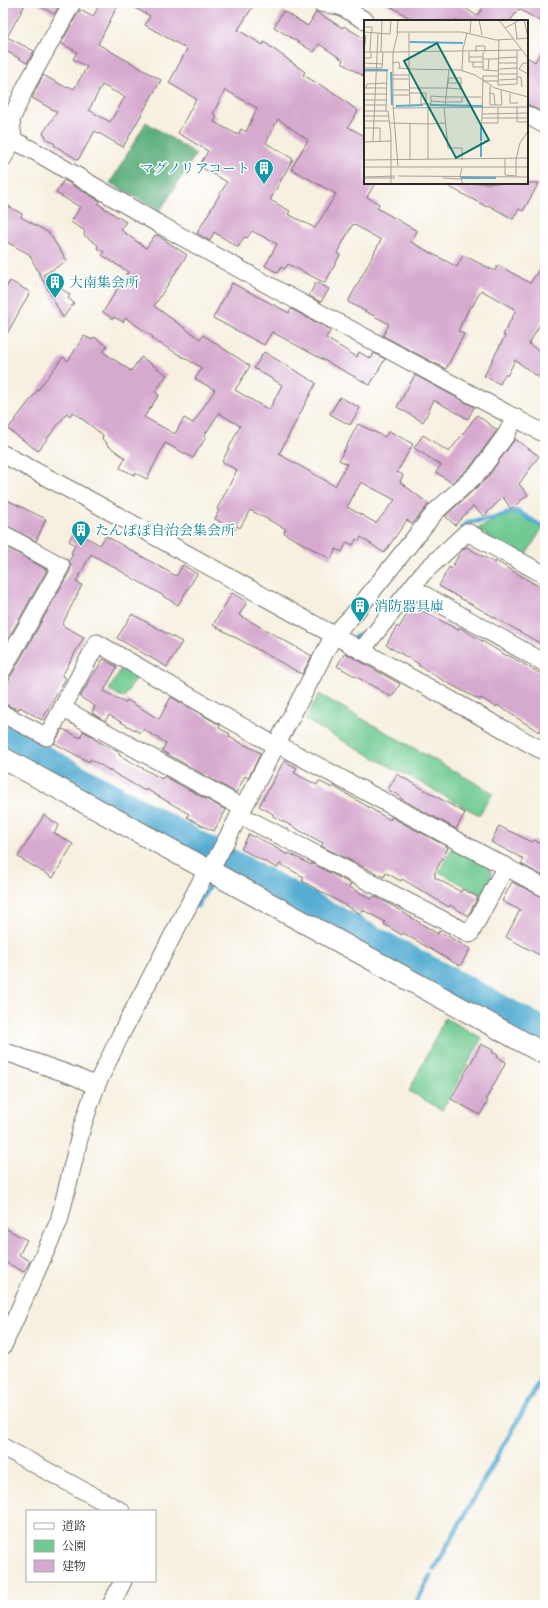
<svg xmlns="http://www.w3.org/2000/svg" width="548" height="1608" viewBox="0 0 548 1608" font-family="'IM FELL Great Primer','Noto Serif JP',serif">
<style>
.green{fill:#6fca91;stroke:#4d7a5e}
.forest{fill:#5bae7b;stroke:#436c53}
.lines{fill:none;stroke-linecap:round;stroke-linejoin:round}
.stream{stroke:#56add3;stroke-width:5}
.river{stroke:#56add3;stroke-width:29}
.building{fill:#d6a9cf;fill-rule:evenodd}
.minor-casing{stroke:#72706a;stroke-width:19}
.tertiary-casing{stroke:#72706a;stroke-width:23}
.minor{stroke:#fff;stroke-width:17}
.tertiary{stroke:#fff;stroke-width:21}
.labels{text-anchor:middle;stroke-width:3;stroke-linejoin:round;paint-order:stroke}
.culture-label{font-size:14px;fill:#0d838f;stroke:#fff;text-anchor:start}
.inset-river{fill:none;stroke:#56add3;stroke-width:2}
.inset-road{fill:none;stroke:#a5a198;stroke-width:1}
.view{fill:#0f766e;fill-opacity:0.15;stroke:#0f766e;stroke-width:2}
.inset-edge{fill:none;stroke:#2b2b2b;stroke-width:2}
</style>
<rect width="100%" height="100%" fill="#fff"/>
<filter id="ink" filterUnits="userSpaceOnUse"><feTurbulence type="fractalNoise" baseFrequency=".025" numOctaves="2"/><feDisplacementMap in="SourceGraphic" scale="8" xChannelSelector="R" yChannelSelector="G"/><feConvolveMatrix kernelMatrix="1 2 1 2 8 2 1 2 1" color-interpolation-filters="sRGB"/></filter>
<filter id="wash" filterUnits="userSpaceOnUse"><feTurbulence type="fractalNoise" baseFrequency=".012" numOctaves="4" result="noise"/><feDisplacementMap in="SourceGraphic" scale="16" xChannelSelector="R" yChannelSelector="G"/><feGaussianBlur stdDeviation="0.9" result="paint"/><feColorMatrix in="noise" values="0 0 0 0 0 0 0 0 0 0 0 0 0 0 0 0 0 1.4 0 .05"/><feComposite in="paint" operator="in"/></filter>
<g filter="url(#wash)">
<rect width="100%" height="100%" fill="#f7f0e0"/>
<g class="green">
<path d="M516 511 543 527 524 558 476 529Z"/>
<path d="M124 663 139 672 124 698 109 690Z"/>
<path d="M319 694 493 793 479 815 305 720Z"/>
<path d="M453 846 488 865 492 875 482 895 439 872Z"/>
<path d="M445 1018 482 1038 442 1110 409 1091Z"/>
</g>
<path class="forest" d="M146 122 196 154 160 211 110 183Z"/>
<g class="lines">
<g class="stream">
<path d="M462 528 469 522 492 519 516 511 543 527"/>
<path d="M354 638 370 630"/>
<path d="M197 906 209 886"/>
<path d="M434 1569 545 1372"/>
<path d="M415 1605 430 1576"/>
</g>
<path class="river" d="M3 737 226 861 545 1033"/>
</g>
<g id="blocks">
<g class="building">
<path d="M3 3H26L7 37 34 51 27 63 3 49Z"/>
<path d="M35 3H61L54 14Z"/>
<path d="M100 3H119L98 44 161 80 123 147 95 131 78 160 54 145 55 144 45 138 46 136 43 133 57 112 32 98 43 75 67 88 68 86 74 89 87 67 73 59 77 52 61 43 80 10 93 17ZM102 85 125 97 110 122 89 110Z"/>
<path d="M125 3H255L238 30 263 45 264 42 305 72 303 75 334 93 358 111 348 127 365 136V183H375L367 197 379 204 377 208 417 231 411 242 457 267 463 255 495 271 498 265 530 283 545 261V315L529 344 545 355V371L540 378 515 360 507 376 505 374 500 384 484 376 505 336 503 335 516 310 481 290 472 307 470 306 458 331 464 334 446 369 383 336 389 324 348 302 381 240 353 224 337 253 340 255 325 283 288 264 285 269 281 267 278 273 265 266 277 244 252 231 247 238 244 237 238 247 214 232 210 241 197 233 227 182 199 166 208 151 178 133 196 99 169 83 187 49 145 25 150 16ZM225 90 257 108 246 132 241 129 238 135 214 122 217 116 213 114ZM278 119 308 140 291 169 336 194 315 228 288 214 290 211 270 200 293 159 266 143Z"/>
<path d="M385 3H458L477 16 486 3H545V24L519 9 510 21H415Z"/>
<path d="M283 11 308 26 316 12 343 28 344 26 365 39V77L342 63 343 60 319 44 314 52 274 27Z"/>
<path d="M545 46V114L527 104V57L535 62Z"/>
<path d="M64 180 100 201 98 204 126 222 121 230 146 248 155 235 156 236 157 235 187 255 154 306 200 339 203 335 250 366 235 390 269 410 282 385 254 368 264 352 316 383 279 454 335 486 347 464 339 460 358 424 385 437 389 431 413 444 397 472 403 475 400 482 429 504 412 524 407 520 384 553 361 537 359 541 356 539 353 545 347 542 342 552 336 549 331 559 285 534 284 532 286 529 250 510 240 528 237 526 235 530 215 519 219 510 217 509 237 470 222 462 240 426 219 413 204 436 206 437 193 458 165 443 147 479 135 473 134 475 120 468 125 458 106 444 107 443 102 439 103 435 73 412 70 416 67 413 38 451 8 429 63 357 68 361 84 336 92 340 94 337 107 346 103 352 131 371 141 357 167 375 155 392 159 395 144 417 175 434 184 418 193 423 215 390 195 379 202 368 152 339 153 337 126 318 123 322 114 317 113 319 103 312 128 272 102 255 104 252 97 248 98 245 84 235 85 231 71 222 80 207 56 193ZM361 482 395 500 376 523 347 507Z"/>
<path d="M442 183H539L523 211 519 209 513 219 488 205 487 207Z"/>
<path d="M3 203 22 214 21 217 49 233 67 261 43 275 70 295 68 298 74 303 63 318 29 254 3 240Z"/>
<path d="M10 281 30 292 3 341V293Z"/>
<path d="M316 282 329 289 321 302 309 296Z"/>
<path d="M232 283 289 313 291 309 331 330 326 338 357 357 359 352 371 359 374 353 385 359 370 385 272 332 264 345 213 318Z"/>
<path d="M415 375 474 407 468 419 434 400 423 422 397 407Z"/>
<path d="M340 397 360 408 350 425 330 414Z"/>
<path d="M477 415 497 430 472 465 452 483 436 472 441 465 414 448 423 435 449 452Z"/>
<path d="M515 439 539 456 519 484 528 495 511 509 503 497 484 516 473 506 455 525 445 516 486 479Z"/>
<path d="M3 498 46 519 36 541 3 524Z"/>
<path d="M74 531 100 545 106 536 176 576 183 565 197 574 178 605 164 597V596L91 554 76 582 82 585 62 625 84 637 62 676 66 678 42 720 20 707 18 710 3 703V690L70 571 71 565 69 561 73 554 71 553 75 545 69 541Z"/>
<path d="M3 545 47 570 7 641 3 639Z"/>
<path d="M466 547 495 563 496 561 545 590V646L439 586 449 567 451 569 461 551Z"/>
<path d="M232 593 247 602 239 615 312 656 302 674 213 625Z"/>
<path d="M412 605 458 630 459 627 507 656 508 655 545 676V722L539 732 497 705 496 707 481 698 480 700 446 682 418 665 419 664 386 645 397 626 399 628Z"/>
<path d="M132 614 182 642 167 667 117 638Z"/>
<path d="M345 653 400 684 392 697 337 666Z"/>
<path d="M103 659 117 667 104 691 125 703 127 700 159 719 171 697 220 725 219 728 230 734 229 737 261 753 248 778 245 776 236 793 162 751 166 743 143 729 140 733 109 715 105 721 92 713 95 706 80 697Z"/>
<path d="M63 729 80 738 83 731 95 738 94 739 120 753 119 755 162 779 164 776 226 810 214 831 201 825 187 817 189 814 146 789 145 791 90 759 89 762 54 743Z"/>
<path d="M284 761 297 768 294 773 317 785 319 781 332 788 333 786 390 820 391 817 446 846 448 848 434 874 436 875 434 877 461 892 462 889 478 897 468 916 450 905 449 907 402 879 401 881 386 873 384 877 321 846 323 843 273 816V814L259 806Z"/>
<path d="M397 774 465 813 456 829 400 798V796L388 790Z"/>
<path d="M44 815 59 825 54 833 73 844 53 878 18 857Z"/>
<path d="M499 826 532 842 534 840 545 846V877L521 864 524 859 491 842Z"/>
<path d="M249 834 254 837 255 836 288 855 289 853 311 865 312 863 351 884 349 887 372 899 374 896 391 905 438 934 439 931 470 949 460 966 403 933 402 935 384 924 385 922 363 910 361 914 302 881 304 877 280 864 277 868 241 849Z"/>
<path d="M512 882 545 898V958L506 937 520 910 502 901Z"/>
<path d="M481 1044 493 1050 492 1052 498 1055 497 1057 506 1062 486 1099 488 1101 480 1115 451 1099Z"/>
<path d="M3 1227 27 1240 19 1255 30 1261 24 1272 3 1261Z"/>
</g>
</g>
</g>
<g filter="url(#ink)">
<use href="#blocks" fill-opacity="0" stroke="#72706a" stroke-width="1"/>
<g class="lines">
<defs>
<g id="minor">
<path d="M321 3 340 6 366 21"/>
<path d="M527 115 545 125"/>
<path d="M3 133 13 140 11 120 26 86 72 3"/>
<path d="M3 158 13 140 36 152 157 223 279 291 545 434"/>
<path d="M3 454 93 502 545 752"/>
<path d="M3 534 61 566 3 669"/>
<path d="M412 588 545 663"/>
<path d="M361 651 423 573 467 532 545 575"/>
<path d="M62 708 243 808"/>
<path d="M3 714 47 737 97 643 276 746"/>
<path d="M277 744 545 888"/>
<path d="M240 815 470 934 506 866"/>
<path d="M210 871 334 635 353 615 436 511 479 472 506 435 515 417"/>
<path d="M3 1051 74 1076 96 1086"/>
<path d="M3 1346 59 1221 82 1127 96 1086 121 1034 207 870"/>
<path d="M3 1447 121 1511"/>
<path d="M111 1605 123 1581"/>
</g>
<path id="tertiary" d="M3 758 545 1054"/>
</defs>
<use href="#minor" class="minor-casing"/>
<use href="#tertiary" class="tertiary-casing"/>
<use href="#minor" class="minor"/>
<use href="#tertiary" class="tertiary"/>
</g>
</g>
<defs>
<symbol id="building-pin" viewBox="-11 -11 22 30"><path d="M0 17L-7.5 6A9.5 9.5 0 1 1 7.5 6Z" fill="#0f9aa8" stroke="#fff"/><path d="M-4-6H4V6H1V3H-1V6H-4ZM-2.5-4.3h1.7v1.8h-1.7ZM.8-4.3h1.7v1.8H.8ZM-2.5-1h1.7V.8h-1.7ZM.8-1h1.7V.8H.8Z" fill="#fff"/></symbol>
</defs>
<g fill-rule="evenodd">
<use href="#building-pin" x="253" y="157" width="22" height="30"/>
<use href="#building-pin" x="44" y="271" width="22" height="30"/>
<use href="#building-pin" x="70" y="519" width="22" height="30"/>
<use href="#building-pin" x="349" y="595" width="22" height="30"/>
</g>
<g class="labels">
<g class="culture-label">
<text x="250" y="173" text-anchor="end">マグノリアコート</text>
<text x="69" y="287">大南集会所</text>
<text x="95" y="535">たんぽぽ自治会集会所</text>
<text x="374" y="611">消防器具庫</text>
</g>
</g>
<g transform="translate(364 20)">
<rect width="164" height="164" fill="#f7f0e0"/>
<path class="inset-river" d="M46 22 99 23M0 50H24M27 52 28 85M66 85 119 86M32 86 59 85M117 121V104M117 122V137M97 158H132"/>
<path class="inset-road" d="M115 0 118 15M135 0 164 38M160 0 164 17M151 2 153 19M0 7H8V13M141 8 156 0M0 12 26 14 27 0M33 13 34 0M45 13V31M106 13 107 0M152 19 164 18M0 32 2 15M0 32H29L34 12H98L132 20 149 19M6 32 7 13M17 32 18 0M105 32V42H119M112 32V26H121V32M119 32V50L135 51M105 37H119M0 38H7V32M135 38 153 37M119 39H135M109 42V47H119M0 43 19 44M28 43 35 42 36 48M135 43H153M164 43H159L155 49 164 54M0 48H18L19 32M34 48 45 49V32M135 49 153 48M98 50 99 29 103 13M0 51H23L22 91H24L27 116V164M124 51 125 39M135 54H153M28 55H45M135 56H119L118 98H164M153 57H157L158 67M28 59H45M135 60 153 59M119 61H134M84 63H97M134 65 153 64V31M134 65 135 20M126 66V85H138L137 70M0 68H23M2 68 3 64 23 63M45 68H83L97 69V58H85L83 68M29 70H45M45 73H62V84M57 73V84H67V76L81 77M125 73 130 74 131 85M146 73V83H154M0 74H23M29 75H45M81 77H117M0 80H22M67 81 81 82M81 82H98V77M0 85H22M81 86 85 49M46 87 45 49 96 50 111 55 131 68 164 77M80 87 84 128H98V140M153 87V102H164M29 88 164 87M0 91H22M118 94 164 93M0 96H25M118 98 117 103H134V88M0 101H25M25 103 64 104V86M46 104V139M0 108H16V121M9 121 14 14M0 122 27 121M64 139V104L81 103M141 139V155L152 156V139M152 139 156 123 164 111M0 140 164 138M34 146 29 86V32L157 30M0 147H164M98 148 96 156 99 164M34 156 164 157M0 157 31 156M0 158H31M79 158 96 159"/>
<path class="view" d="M73 23 125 120 92 138 40 41Z"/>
<rect width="164" height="164" class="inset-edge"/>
</g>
<rect width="548" height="1608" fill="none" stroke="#fff" stroke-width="16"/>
<rect x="26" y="1510" width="130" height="72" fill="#ffffff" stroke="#aaaaaa"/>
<rect x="34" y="1523" width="20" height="6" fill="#ffffff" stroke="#aaaaaa"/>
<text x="62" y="1530" font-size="12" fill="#2b2b2b">道路</text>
<rect x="34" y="1540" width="20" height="12" fill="#6fca91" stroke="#aaaaaa"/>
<text x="62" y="1550" font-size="12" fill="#2b2b2b">公園</text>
<rect x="34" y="1560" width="20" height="12" fill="#d6a9cf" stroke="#aaaaaa"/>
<text x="62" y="1570" font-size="12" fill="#2b2b2b">建物</text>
</svg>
